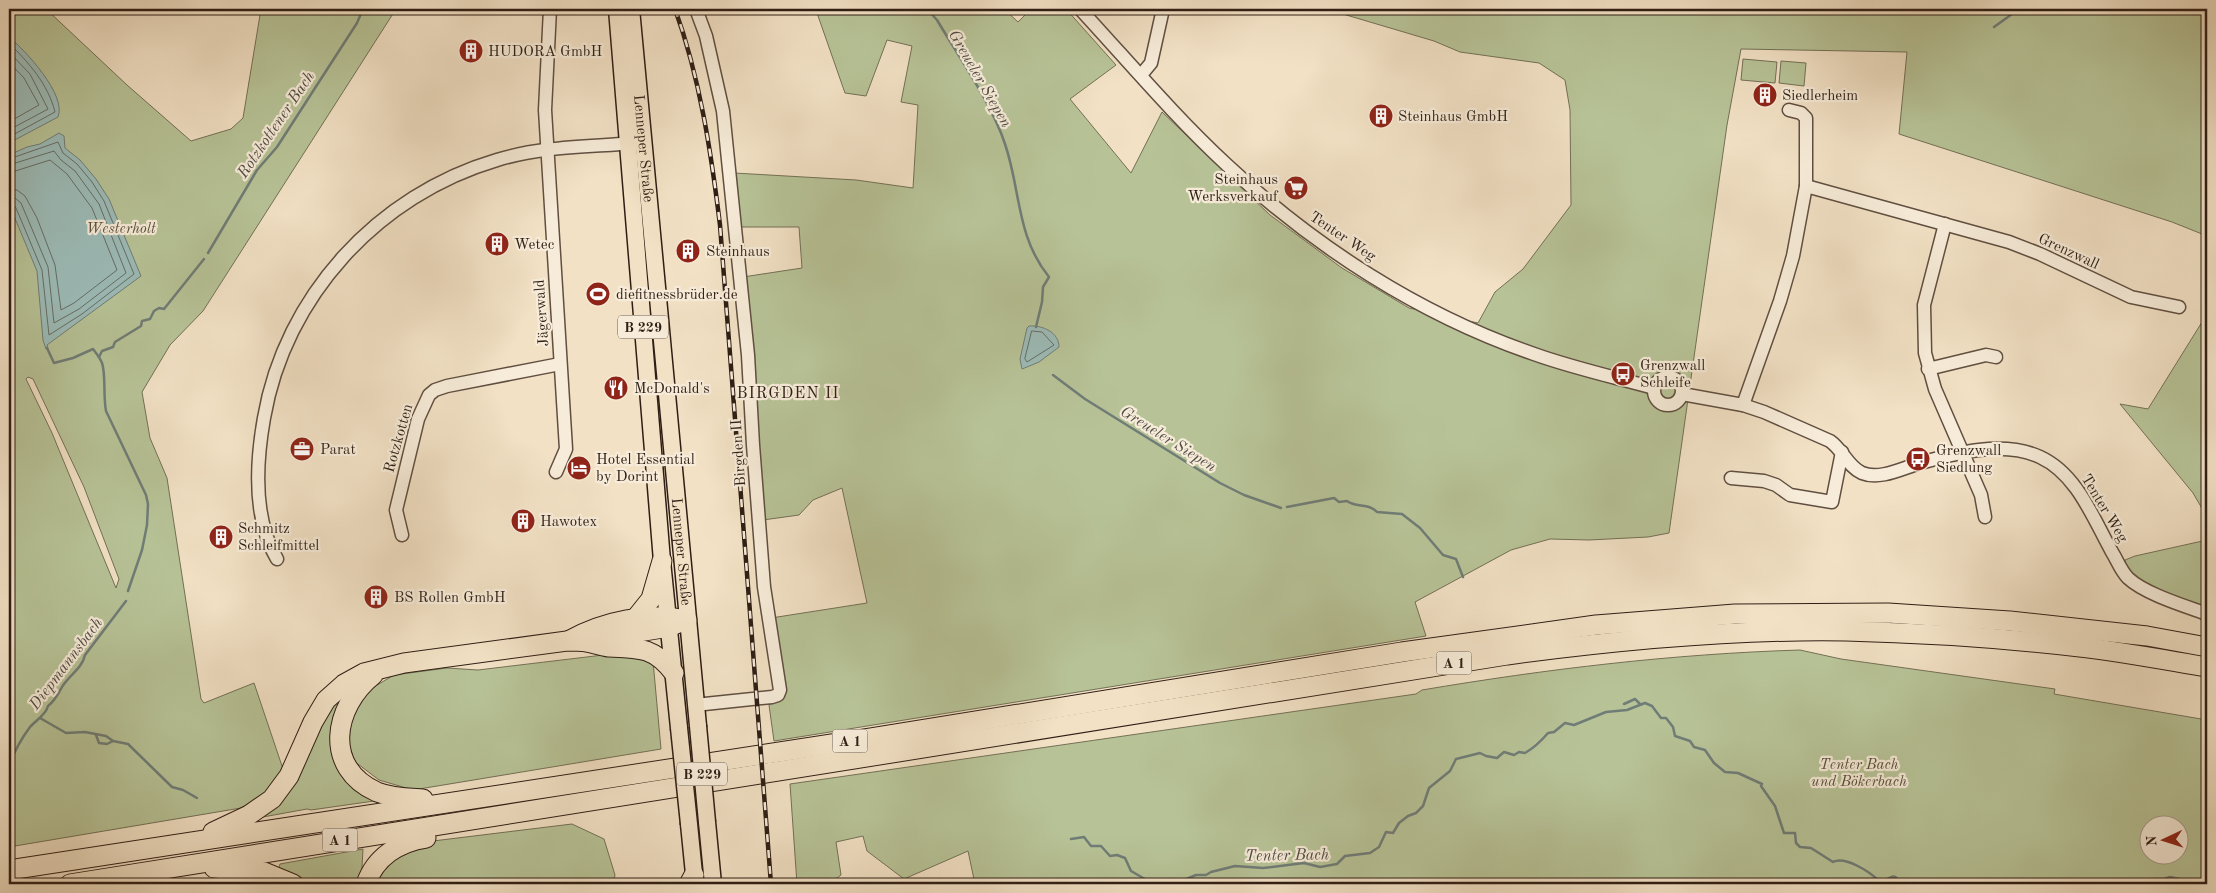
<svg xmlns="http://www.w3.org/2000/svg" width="2216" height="893" viewBox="0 0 2216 893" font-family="'Old Standard TT',serif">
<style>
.green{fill:#b7c397;stroke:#737056;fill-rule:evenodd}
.water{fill:#9cbcb8;stroke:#707d77}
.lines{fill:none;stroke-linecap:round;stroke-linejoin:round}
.shore{stroke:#666d66;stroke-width:1}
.stream{stroke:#707d77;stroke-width:2.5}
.minor-casing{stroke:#604f41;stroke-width:15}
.major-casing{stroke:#2f1e15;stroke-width:19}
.highway-casing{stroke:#2f1e15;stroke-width:21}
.minor{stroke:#f7ecd9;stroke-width:12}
.major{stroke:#f2e1c5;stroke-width:16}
.highway{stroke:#f2e1c5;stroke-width:19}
.rail-casing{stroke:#2f1e15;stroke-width:4.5}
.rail{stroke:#f7ecd9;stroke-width:2.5;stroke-dasharray:8;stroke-linecap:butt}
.major-bridge-casing{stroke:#2f1e15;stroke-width:19;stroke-linecap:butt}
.major-bridge{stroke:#f2e1c5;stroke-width:16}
.labels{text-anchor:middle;stroke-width:4.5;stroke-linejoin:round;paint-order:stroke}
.shield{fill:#f7ecd9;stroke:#6b5c50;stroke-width:1}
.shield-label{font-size:14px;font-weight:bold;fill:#2f1e15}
.poi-label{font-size:15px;fill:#2f1e15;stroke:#f7ecd9;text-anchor:start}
.street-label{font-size:15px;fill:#2f1e15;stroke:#f7ecd9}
.park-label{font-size:15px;font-style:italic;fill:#58503c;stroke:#f7ecd9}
.water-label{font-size:16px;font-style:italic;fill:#504d46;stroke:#f7ecd9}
.neighbourhood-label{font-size:16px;letter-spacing:1px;fill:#2f1e15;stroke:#f7ecd9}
</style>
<rect width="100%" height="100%" fill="#f2e1c5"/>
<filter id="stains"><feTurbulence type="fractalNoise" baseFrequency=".004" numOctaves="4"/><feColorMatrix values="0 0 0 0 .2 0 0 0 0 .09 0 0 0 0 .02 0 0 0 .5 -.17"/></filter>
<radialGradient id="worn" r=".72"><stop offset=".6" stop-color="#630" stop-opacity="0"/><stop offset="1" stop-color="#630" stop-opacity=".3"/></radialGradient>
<g class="green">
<path d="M9 9H46L127 85 191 141 231 129 243 118 261 9H396L203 311 170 345 142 392 150 438 167 478 201 699 204 703 254 683 283 769 268 791 241 808 9 847ZM28 377 33 379 84 487 119 579 116 588 52 433 26 379Z"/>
<path d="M822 9H1004L1018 22 1031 9H1066L1116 65 1070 99 1131 173 1162 112 1270 215 1342 268 1409 308 1478 323 1495 292 1523 269 1571 205 1570 110 1565 80 1539 63 1460 52 1434 41 1326 9H2207V236L2172 222 1899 134 1907 52 1741 49 1727 125 1669 533 1648 537 1589 540 1550 539 1511 550 1415 602 1426 636 774 741 769 705 782 697 771 618 867 603 842 488 813 500 799 515 763 520 743 277 802 268 799 227H739L734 173 856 180 913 188 918 105 901 102 912 46 887 40 866 96 845 93 817 13Z"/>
<path d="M1743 59 1777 62 1775 83 1741 80Z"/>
<path d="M1781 61 1806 63 1804 86 1779 83Z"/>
<path d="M2207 314V517L2193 493 2120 404 2148 409Z"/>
<path d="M2207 540V614L2128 578 2125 560 2135 556Z"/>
<path d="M1800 650 1841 659 2055 689 2054 694 2207 720V884H975L968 851 904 879 867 851 863 836 836 842 841 875 829 884H797L790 784 1416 694 1422 690C1547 669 1672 654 1800 650ZM2148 826H2178V856H2148Z"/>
<path d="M620 653 653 661 661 749 413 790 379 780 354 761 348 740 347 721 367 691 394 675 447 668 478 670Z"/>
<path d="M349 685 334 740 381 800 311 810 307 809 252 819 315 726Z"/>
<path d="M572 824 604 839 615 875 613 884H375L387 866 400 856 433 841Z"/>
<path d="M363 849 361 884H303L278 871 280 864Z"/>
</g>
<g class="water">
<path d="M9 37C25 50 67 95 58 117L9 143Z"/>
<path d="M59 133 64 136 65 148 80 160 96 179 109 199 141 276 51 342 47 345 48 348 46 349 43 340 37 271 9 204V155L27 147 40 144Z"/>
<path d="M1029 326C1042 325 1059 332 1059 347L1039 362 1022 369 1020 359 1027 328Z"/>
</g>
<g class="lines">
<g class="shore">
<path d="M9 43C29 63 48 84 55 112L9 137"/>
<path d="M9 52 30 74 48 109 9 130"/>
<path d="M9 62 24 78 39 105 9 122"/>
<path d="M9 159 58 142 63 153 77 164 92 182 104 201 134 274 82 314 49 335 42 270 16 208 13 203H9"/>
<path d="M9 165 54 151 61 160 75 171 99 204 126 273 79 309 54 323 48 267 21 203 15 198 9 196"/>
<path d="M9 173 50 160 67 174 92 208 117 270 74 303 61 310 55 265 37 218 25 196 17 190 9 189"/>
<path d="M1032 331 1042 332 1054 345 1027 362 1025 359Z"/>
</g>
<g class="stream">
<path d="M927 9 937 20C959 57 992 104 1005 144 1021 191 1016 236 1049 277L1043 287 1042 302 1036 327"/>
<path d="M1994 27 2019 9"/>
<path d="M208 253 257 170 277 147 357 23 363 9"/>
<path d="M47 348 54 363 73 358 93 349C96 353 100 358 102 363 106 374 103 396 106 411L146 495 148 504 147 525 142 550 128 591"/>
<path d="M99 357 102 351 113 347 115 342 141 326 142 321 150 319 154 311 159 308 164 309 204 259"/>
<path d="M1053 375 1085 399 1220 483 1244 495 1281 508"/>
<path d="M1287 507 1334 498 1339 502 1347 501C1356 508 1369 503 1377 512L1402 514 1420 528 1443 555 1456 559 1463 577"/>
<path d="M1624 704 1635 699 1640 704"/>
<path d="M40 718 66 733 85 732 106 736 113 741 128 744 172 787 183 790 197 798"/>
<path d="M96 735 99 743 107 744 113 741"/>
<path d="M9 766C14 752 21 739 30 727 36 720 46 715 48 706 55 701 58 694 62 687 69 675 82 669 85 655L126 601"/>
<path d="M9 771 12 781 9 794"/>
<path d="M9 797V808"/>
<path d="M1071 839 1084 837 1091 846H1101L1110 856 1117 855 1125 858 1131 871 1150 882 1184 880 1196 875H1206L1211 872 1235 866 1263 868 1304 863 1320 867 1337 864 1345 856 1370 853 1379 847 1386 832 1393 833 1399 823 1408 816 1416 813 1423 806 1429 788 1450 771 1456 759 1480 753 1486 756 1497 758 1504 752 1514 755 1519 752 1525 753C1532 749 1542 740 1548 733L1554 732 1565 723 1574 725 1606 712 1627 710 1645 703 1652 706 1661 718H1666L1673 727 1675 736 1690 741 1694 747 1705 750 1714 763 1725 772 1738 773 1762 784 1761 786 1775 806 1784 833H1795L1796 843 1800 847 1811 848 1833 862C1845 856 1869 871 1879 881 1894 881 1889 869 1903 884"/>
<path d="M2152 884 2154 879H2164L2170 877 2199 883 2207 882"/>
</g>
<defs>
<g id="minor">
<path d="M550 9 545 110 566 449 556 472"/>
<path d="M1080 9C1128 61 1175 117 1227 165 1315 247 1420 315 1534 354 1573 368 1614 377 1654 388"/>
<path d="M1141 75 1151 63 1163 9"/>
<path d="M1806 186 2009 242 2040 254 2131 297 2179 307"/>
<path d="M1945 224 1924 305 1925 353 1935 389 1981 495 1985 517"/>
<path d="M1928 369 1986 355 1996 357"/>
<circle cx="1668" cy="391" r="14"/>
<path d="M1682 394 1743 405 1764 412 1830 441C1843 450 1848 467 1862 473 1879 480 1901 469 1917 464 1955 453 2003 440 2040 457 2077 474 2093 518 2112 552 2117 560 2121 571 2128 578 2145 594 2185 606 2207 614"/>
<path d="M1743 405 1780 301 1793 256 1806 186V118L1801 113 1789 110"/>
<path d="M1731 478 1764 481 1776 485 1790 495 1832 502 1842 452"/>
<path d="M402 535 396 510 418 419 429 395 435 390 447 386 560 364"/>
<path d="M277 559C253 519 256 463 264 418 285 296 378 195 497 160 542 146 589 147 635 143"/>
<path d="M695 705 772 697 778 695 780 690 764 587 753 445 748 355 723 111 706 36 696 9"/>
</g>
<g id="major">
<path d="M617 9 662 561 679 728"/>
<path id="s1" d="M631 9 698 726"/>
<path d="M707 822 713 884"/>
<path d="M689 824 695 884"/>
</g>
<g id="highway">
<path d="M635 619 651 599 662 561"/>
<path d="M607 637 669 627 683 621"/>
<path d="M570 640C605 621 648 612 687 620"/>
<path d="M373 675C333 707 323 768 377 792 392 798 408 798 423 799"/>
<path d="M213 832 249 815 272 799 289 776 313 722 326 700 344 684 364 673 404 663 567 641C573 641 580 641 586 642 594 643 601 646 609 647 639 648 654 647 674 673"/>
<path d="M214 868 264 872 293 884"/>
<path d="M9 870 871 738 1402 652 1596 625 1735 614 1888 613 2010 621 2147 636 2207 647"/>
<path d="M70 884 1507 655C1619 640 1733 629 1846 631 1924 633 2003 638 2080 647 2123 652 2165 660 2207 667"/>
<path d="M366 884C375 857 399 842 426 838"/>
<path d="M689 884 694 875"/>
</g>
</defs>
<use href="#minor" class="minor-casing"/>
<use href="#major" class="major-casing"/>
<use href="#highway" class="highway-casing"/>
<use href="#minor" class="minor"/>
<use href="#major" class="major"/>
<use href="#highway" class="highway"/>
<defs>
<path id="rail" d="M675 9C700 78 711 152 720 225L771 884"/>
</defs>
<use href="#rail" class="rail-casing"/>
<use href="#rail" class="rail"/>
<defs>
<g id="major-bridge">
<path d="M698 726 707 822"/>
<path d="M679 728 689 824"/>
</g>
</defs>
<use href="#major-bridge" class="major-bridge-casing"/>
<use href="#major-bridge" class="major-bridge"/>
</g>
<defs>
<symbol id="building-disc" viewBox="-11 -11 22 22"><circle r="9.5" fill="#8f2418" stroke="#f7ecd9"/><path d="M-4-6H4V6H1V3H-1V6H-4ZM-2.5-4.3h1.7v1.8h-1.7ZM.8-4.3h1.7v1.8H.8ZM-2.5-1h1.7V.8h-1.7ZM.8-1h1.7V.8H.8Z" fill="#fff"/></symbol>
<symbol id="supermarket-disc" viewBox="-11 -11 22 22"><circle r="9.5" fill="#8f2418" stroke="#f7ecd9"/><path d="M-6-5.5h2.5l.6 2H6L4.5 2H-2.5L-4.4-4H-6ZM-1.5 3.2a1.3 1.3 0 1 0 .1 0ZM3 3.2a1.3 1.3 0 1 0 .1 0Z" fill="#fff"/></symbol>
<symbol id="stadium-disc" viewBox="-11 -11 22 22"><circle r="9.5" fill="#8f2418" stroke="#f7ecd9"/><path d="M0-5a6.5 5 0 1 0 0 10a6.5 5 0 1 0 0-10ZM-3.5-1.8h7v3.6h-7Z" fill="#fff"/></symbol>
<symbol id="bus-disc" viewBox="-11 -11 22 22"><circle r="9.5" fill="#8f2418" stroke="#f7ecd9"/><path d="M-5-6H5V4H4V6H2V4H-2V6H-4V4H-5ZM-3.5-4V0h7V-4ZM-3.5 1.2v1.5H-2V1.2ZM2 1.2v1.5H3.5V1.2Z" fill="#fff"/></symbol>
<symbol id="restaurant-disc" viewBox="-11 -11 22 22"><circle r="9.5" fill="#8f2418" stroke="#f7ecd9"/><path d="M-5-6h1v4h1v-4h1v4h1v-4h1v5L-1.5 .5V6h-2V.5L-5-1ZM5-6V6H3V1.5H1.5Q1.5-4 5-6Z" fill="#fff"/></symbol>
<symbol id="office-disc" viewBox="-11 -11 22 22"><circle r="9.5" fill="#8f2418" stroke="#f7ecd9"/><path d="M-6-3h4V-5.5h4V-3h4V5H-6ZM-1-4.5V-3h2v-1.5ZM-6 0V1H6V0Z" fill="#fff"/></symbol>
<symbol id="hotel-disc" viewBox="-11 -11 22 22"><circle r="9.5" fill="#8f2418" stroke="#f7ecd9"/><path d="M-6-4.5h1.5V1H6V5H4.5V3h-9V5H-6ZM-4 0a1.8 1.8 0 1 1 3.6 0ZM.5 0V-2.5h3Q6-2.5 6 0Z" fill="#fff"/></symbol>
</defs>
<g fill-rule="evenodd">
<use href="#building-disc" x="457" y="37" width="28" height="28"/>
<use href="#building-disc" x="1751" y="81" width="28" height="28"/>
<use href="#building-disc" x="1367" y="102" width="28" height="28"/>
<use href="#supermarket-disc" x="1282" y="174" width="28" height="28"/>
<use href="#building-disc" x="483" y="230" width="28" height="28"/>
<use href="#building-disc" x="674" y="237" width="28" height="28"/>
<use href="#stadium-disc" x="584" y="280" width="28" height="28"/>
<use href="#bus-disc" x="1609" y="360" width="28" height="28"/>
<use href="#restaurant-disc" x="602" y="374" width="28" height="28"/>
<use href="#office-disc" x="288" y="435" width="28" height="28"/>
<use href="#bus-disc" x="1904" y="445" width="28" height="28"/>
<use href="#hotel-disc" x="565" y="454" width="28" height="28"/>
<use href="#building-disc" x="509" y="507" width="28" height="28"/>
<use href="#building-disc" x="207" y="523" width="28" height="28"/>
<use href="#building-disc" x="362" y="583" width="28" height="28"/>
</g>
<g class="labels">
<g class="shield">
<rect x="618" y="315.5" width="50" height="23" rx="4"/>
<rect x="1436.5" y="651.5" width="35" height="23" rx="4"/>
<rect x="832.5" y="729.5" width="35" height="23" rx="4"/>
<rect x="677" y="762.5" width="50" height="23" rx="4"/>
<rect x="322.5" y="828.5" width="35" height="23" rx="4"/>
</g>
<g class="shield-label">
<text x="643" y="332">B 229</text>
<text x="1454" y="668">A 1</text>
<text x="850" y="746">A 1</text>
<text x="702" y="779">B 229</text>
<text x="340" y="845">A 1</text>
</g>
<g class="poi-label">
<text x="488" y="56">HUDORA GmbH</text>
<text x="1782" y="100">Siedlerheim</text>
<text x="1398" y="121">Steinhaus GmbH</text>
<text x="1278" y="184" text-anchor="end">Steinhaus<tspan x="1278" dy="17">Werksverkauf</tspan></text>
<text x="514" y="249">Wetec</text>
<text x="706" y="256">Steinhaus</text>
<text x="616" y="299">diefitnessbrüder.de</text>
<text x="1640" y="370">Grenzwall<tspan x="1640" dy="17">Schleife</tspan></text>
<text x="634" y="393">McDonald's</text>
<text x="320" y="454">Parat</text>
<text x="1936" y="455">Grenzwall<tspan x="1936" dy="17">Siedlung</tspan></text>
<text x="596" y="464">Hotel Essential<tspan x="596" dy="17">by Dorint</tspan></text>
<text x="540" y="526">Hawotex</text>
<text x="238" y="533">Schmitz<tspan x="238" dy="17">Schleifmittel</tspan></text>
<text x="394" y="602">BS Rollen GmbH</text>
</g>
<g class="street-label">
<text dy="5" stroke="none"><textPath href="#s1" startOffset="140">Lenneper Straße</textPath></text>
<text transform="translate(1343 236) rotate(34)" y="5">Tenter Weg</text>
<text transform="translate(2069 251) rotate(25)" y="5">Grenzwall</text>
<text transform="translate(541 313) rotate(-94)" y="5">Jägerwald</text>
<text transform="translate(398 438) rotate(-74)" y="5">Rotzkotten</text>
<text transform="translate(738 453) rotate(-94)" y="5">Birgden II</text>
<text transform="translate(2105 508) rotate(59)" y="5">Tenter Weg</text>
<text dy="5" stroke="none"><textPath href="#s1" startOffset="545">Lenneper Straße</textPath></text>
</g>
<g class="park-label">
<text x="121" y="233">Westerholt</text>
<text x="1859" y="769">Tenter Bach<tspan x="1859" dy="17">und Bökerbach</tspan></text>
</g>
<g class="water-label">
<text transform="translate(981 78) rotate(60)" y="6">Greueler Siepen</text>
<text transform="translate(275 124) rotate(-56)" y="6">Rotzkottener Bach</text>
<text transform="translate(1169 438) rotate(32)" y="6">Greueler Siepen</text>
<text transform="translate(65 663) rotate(-53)" y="6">Diepmannsbach</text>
<text transform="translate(1287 854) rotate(-1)" y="6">Tenter Bach</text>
</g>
<g class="neighbourhood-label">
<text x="788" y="398">BIRGDEN II</text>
</g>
</g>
<rect width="2216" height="893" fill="none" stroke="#f2e1c5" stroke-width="30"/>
<rect x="10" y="10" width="2196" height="873" fill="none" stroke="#2f1e15" stroke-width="2.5"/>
<rect x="15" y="15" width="2186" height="863" fill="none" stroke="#2f1e15"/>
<g transform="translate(2164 840) rotate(266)"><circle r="24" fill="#f7ecd9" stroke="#a79a8b"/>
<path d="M0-4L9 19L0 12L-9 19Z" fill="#8f2418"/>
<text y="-8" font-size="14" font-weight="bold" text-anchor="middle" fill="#2f1e15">N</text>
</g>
<rect width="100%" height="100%" filter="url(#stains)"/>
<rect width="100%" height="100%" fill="url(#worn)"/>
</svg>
